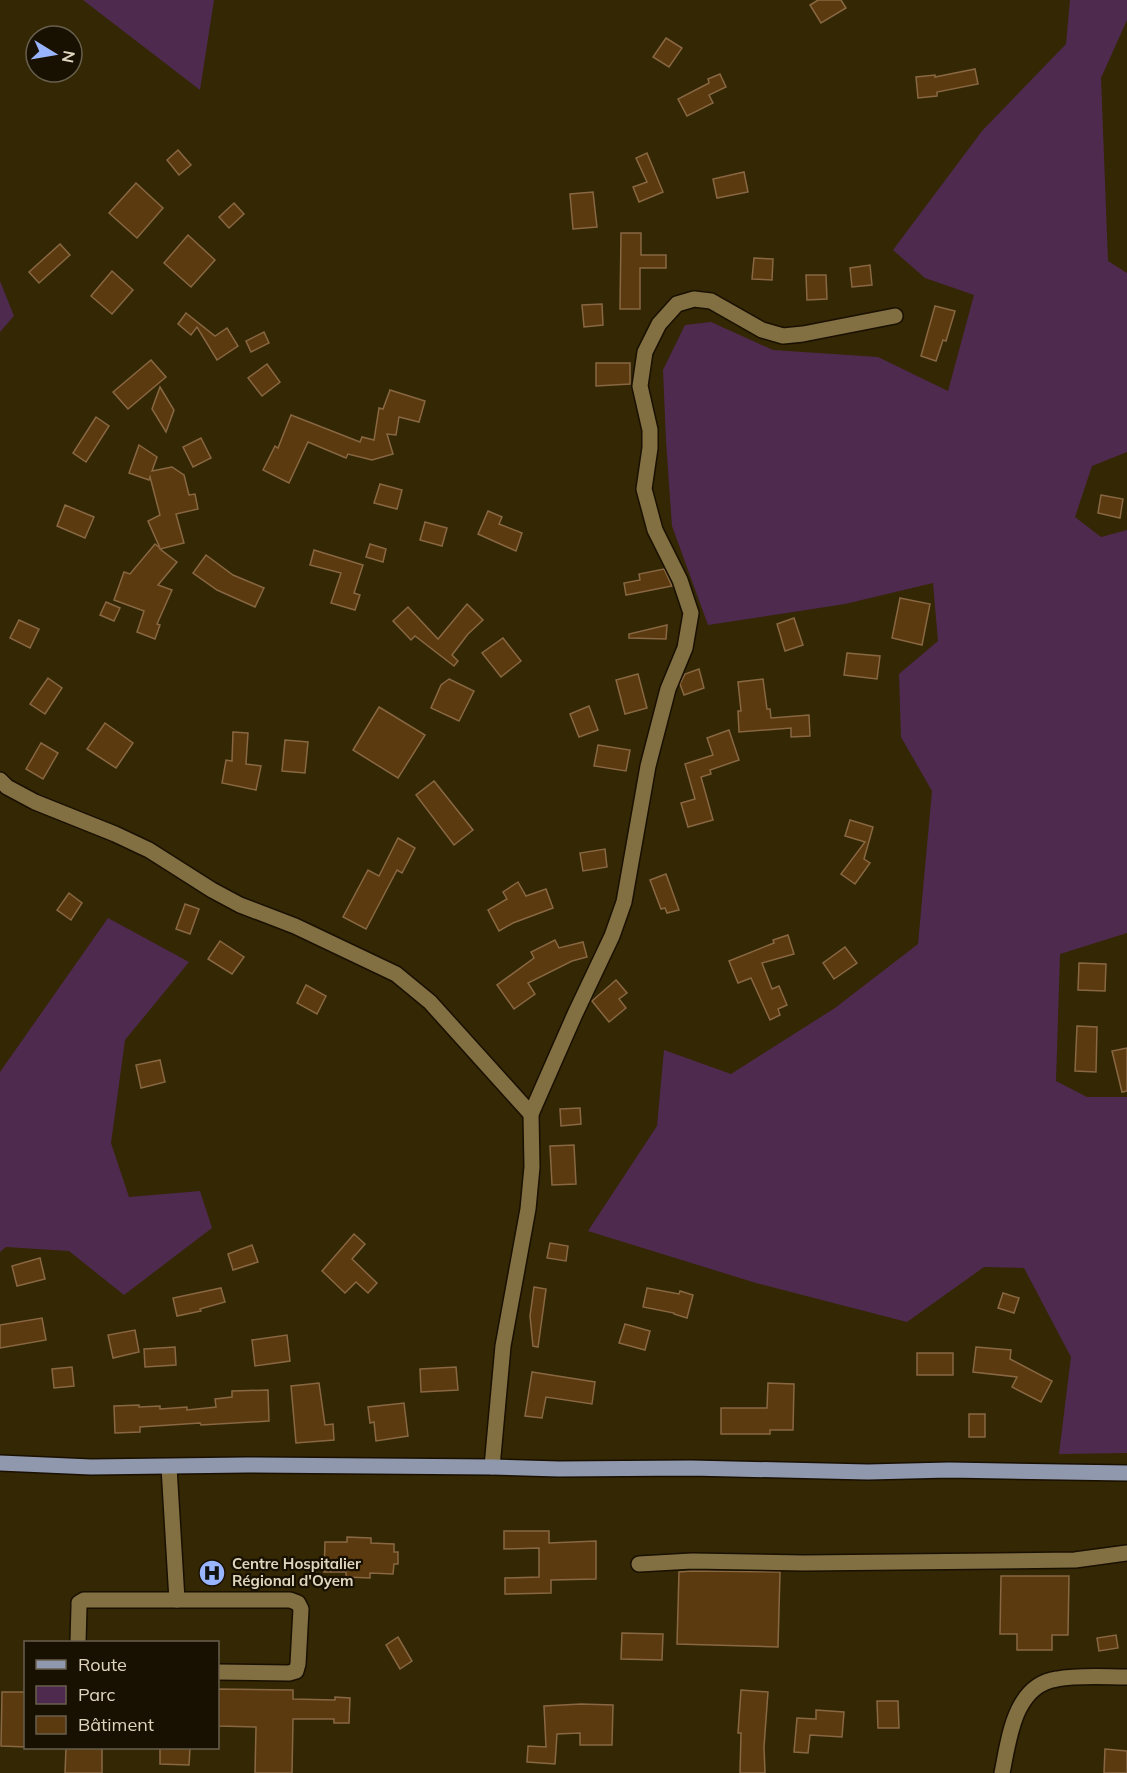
<svg xmlns="http://www.w3.org/2000/svg" width="1127" height="1773" viewBox="0 0 1127 1773" font-family="Mulish,sans-serif">
<style>
.green{fill:#4f2a4f}
.building{fill:#5c3a0f;stroke:#886743;stroke-width:1.5}
.lines{fill:none;stroke-linecap:round;stroke-linejoin:round}
.minor-casing{stroke:#191000;stroke-width:18}
.major-casing{stroke:#191000;stroke-width:18}
.minor{stroke:#827043;stroke-width:15}
.major{stroke:#9098ae;stroke-width:15}
.labels{text-anchor:middle;stroke-width:4.5;stroke-linejoin:round;paint-order:stroke}
.poi-label{font-size:15px;font-weight:bold;fill:#e0d6bf;stroke:#181001;text-anchor:start}
</style>
<rect width="100%" height="100%" fill="#342704"/>
<g class="green">
<path d="M83 0H214L200 90Z"/>
<path d="M1070 0H1127V20L1101 78 1108 261 1127 273V452L1092 466 1075 517 1101 537 1127 530V933L1060 954 1056 1081 1087 1097H1127V1453L1059 1454 1071 1357 1024 1268 984 1267 907 1322 756 1283 588 1231 657 1126 664 1050 731 1074 835 1008 918 944 932 791 901 737 899 674 938 641 933 583 845 604 708 625 672 526 666 441 663 370 685 325 711 322 773 350 878 357 948 391 974 295 925 278 893 250 982 131 1066 44Z"/>
<path d="M0 281 14 316 0 332Z"/>
<path d="M108 918 189 962 125 1040 111 1143 129 1197 200 1191 212 1228 124 1295 69 1251 6 1247 0 1252V1072Z"/>
</g>
<g class="building">
<path d="M818 0H841L846 8 821 23 810 5Z"/>
<path d="M666 38 682 48 669 67 653 57Z"/>
<path d="M975 69 978 84 937 92V96L918 98 916 77 935 75V77Z"/>
<path d="M720 74 726 87 709 95 713 103 687 116 678 99 709 83 708 79Z"/>
<path d="M178 150 191 165 179 175 167 160Z"/>
<path d="M647 153 663 192 639 202 633 187 647 182 636 158Z"/>
<path d="M744 172 748 192 717 198 713 179Z"/>
<path d="M136 183 163 208 137 238 109 213Z"/>
<path d="M593 192 597 227 573 229 570 194Z"/>
<path d="M234 203 244 214 229 228 219 217Z"/>
<path d="M621 233H641V255H666V268H640V309H620Z"/>
<path d="M188 235 215 260 191 287 164 263Z"/>
<path d="M60 244 70 255 39 283 29 272Z"/>
<path d="M754 258 773 259 772 280 752 279Z"/>
<path d="M870 265 872 285 852 287 850 268Z"/>
<path d="M112 271 133 290 112 314 91 296Z"/>
<path d="M806 275H826L827 299 807 300Z"/>
<path d="M602 304 603 325 584 327 582 305Z"/>
<path d="M935 306 955 311 946 341 943 340 936 361 921 356Z"/>
<path d="M186 313 215 336 227 328 238 346 217 360 197 327 191 335 178 324Z"/>
<path d="M264 332 269 343 251 352 246 341Z"/>
<path d="M151 360 166 377 128 409 113 392Z"/>
<path d="M596 363H630V384L596 386Z"/>
<path d="M267 364 280 382 262 396 248 378Z"/>
<path d="M160 387 174 410 166 432 152 409Z"/>
<path d="M390 390 425 401 419 422 399 417 396 435 387 434 393 454 372 460 348 454 346 458 308 442 289 483 263 470 275 446 278 448 291 415 360 442 362 437 374 440 379 408 383 409Z"/>
<path d="M96 417 109 426 86 462 73 453Z"/>
<path d="M201 438 211 458 193 467 183 447Z"/>
<path d="M139 445 157 457 152 471 172 467 184 475 189 495 195 494 198 509 176 514 184 543 160 549 177 562 158 585 172 590 157 624 160 625 155 639 137 632 144 611 114 600 124 572 130 574 155 544 160 548 148 521 160 515 150 477 149 480 129 473Z"/>
<path d="M380 484 402 490 397 509 374 503Z"/>
<path d="M1101 495 1123 499 1120 518 1098 513Z"/>
<path d="M65 505 94 517 85 538 57 526Z"/>
<path d="M488 511 502 517 499 524 522 533 516 551 478 534Z"/>
<path d="M425 522 447 528 442 546 420 540Z"/>
<path d="M370 544 386 549 383 562 366 557Z"/>
<path d="M314 550 363 565 354 593 360 595 355 610 331 603 341 573 310 565Z"/>
<path d="M206 555 233 575 264 588 255 607 217 590 193 573Z"/>
<path d="M664 569 672 586 626 595 624 583 640 580 639 574Z"/>
<path d="M900 598 930 604 922 645 892 638Z"/>
<path d="M106 602 120 608 114 621 100 615Z"/>
<path d="M467 604 483 620 468 634 452 655 458 661 454 666 415 636 411 640 393 621 408 607 438 639Z"/>
<path d="M794 618 803 645 785 651 777 624Z"/>
<path d="M19 620 39 629 30 648 10 638Z"/>
<path d="M667 625 666 639 629 638V634Z"/>
<path d="M503 638 521 661 501 677 482 653Z"/>
<path d="M847 653 880 656 877 679 844 675Z"/>
<path d="M699 669 704 688 684 695 680 684 685 674Z"/>
<path d="M638 674 647 708 625 714 616 680Z"/>
<path d="M48 678 62 688 45 714 30 704Z"/>
<path d="M449 679 474 691 459 721 431 708 441 685Z"/>
<path d="M763 679 767 709H770L771 718 809 715 810 736 791 737V728L739 732 738 711H741L738 682Z"/>
<path d="M589 706 598 730 579 737 570 714Z"/>
<path d="M379 707 425 735 398 778 353 750Z"/>
<path d="M105 723 133 743 116 768 87 749Z"/>
<path d="M729 730 739 760 710 770 711 774 701 777 713 820 688 827 681 803 695 799 685 764 713 755 707 738Z"/>
<path d="M233 732 248 733 246 764 261 766 256 790 222 783 226 760 232 761Z"/>
<path d="M285 740 308 742 305 773 282 771Z"/>
<path d="M41 743 58 753 43 779 26 769Z"/>
<path d="M598 745 630 750 626 771 594 766Z"/>
<path d="M434 781 473 830 454 845 416 795Z"/>
<path d="M850 820 873 827 864 859 870 863 855 884 841 874 865 842 845 836Z"/>
<path d="M398 838 415 848 402 873 397 870 366 929 343 917 368 870 379 876Z"/>
<path d="M605 849 607 867 583 871 580 853Z"/>
<path d="M666 874 679 910 667 913 665 908 661 909 650 880Z"/>
<path d="M518 882 526 896 546 889 553 908 513 923 499 931 488 910 507 899 503 892Z"/>
<path d="M69 893 82 903 71 920 57 910Z"/>
<path d="M185 904 199 909 190 934 176 929Z"/>
<path d="M788 935 794 954 762 963 772 989 779 986 787 1005 778 1009 780 1015 770 1020 751 978 738 983 729 961 774 943 773 940Z"/>
<path d="M555 940 559 948 583 942 587 957 572 961 528 983 535 994 514 1009 497 985 534 958 531 952Z"/>
<path d="M220 941 244 957 232 974 208 959Z"/>
<path d="M845 947 857 963 834 979 823 963Z"/>
<path d="M1079 963 1106 964 1105 991 1078 990Z"/>
<path d="M616 980 627 993 619 999 626 1008 609 1022 592 1001Z"/>
<path d="M306 985 326 996 317 1014 297 1003Z"/>
<path d="M1077 1026 1097 1027 1096 1072 1075 1071Z"/>
<path d="M1127 1048V1091L1122 1092 1112 1051Z"/>
<path d="M160 1060 165 1082 141 1088 136 1065Z"/>
<path d="M580 1108 581 1124 561 1126 560 1109Z"/>
<path d="M574 1145 576 1184 552 1185 550 1146Z"/>
<path d="M354 1234 365 1244 352 1259 377 1283 368 1293 356 1282 345 1293 322 1271Z"/>
<path d="M550 1243 568 1246 566 1261 547 1258Z"/>
<path d="M252 1245 258 1262 233 1270 228 1254Z"/>
<path d="M40 1258 45 1279 17 1286 12 1266Z"/>
<path d="M534 1287 546 1289 538 1347 533 1346 530 1316Z"/>
<path d="M221 1288 225 1302 200 1309 201 1311 177 1316 173 1298Z"/>
<path d="M647 1288 679 1294 680 1291 693 1295 687 1318 674 1314V1313L643 1307Z"/>
<path d="M1003 1293 1019 1298 1014 1313 998 1308Z"/>
<path d="M42 1318 46 1340 0 1348V1325Z"/>
<path d="M625 1324 650 1331 645 1350 619 1343Z"/>
<path d="M135 1330 139 1352 113 1358 108 1335Z"/>
<path d="M287 1335 290 1361 255 1366 252 1340Z"/>
<path d="M175 1347 176 1365 145 1367 144 1349Z"/>
<path d="M976 1347 1011 1350 1010 1359 1052 1381 1041 1402 1012 1387 1017 1377 973 1372Z"/>
<rect x="917" y="1353" width="36" height="22"/>
<path d="M72 1367 74 1386 54 1388 52 1369Z"/>
<path d="M456 1367 458 1390 421 1392 420 1369Z"/>
<path d="M532 1372 595 1382 592 1404 546 1397 542 1418 525 1416Z"/>
<path d="M319 1383 325 1425 333 1424 334 1440 296 1443 291 1386Z"/>
<path d="M768 1383 794 1384 793 1430H770V1434H721V1408H767Z"/>
<path d="M268 1390 269 1421 201 1425 200 1423 140 1427V1432L115 1433 114 1406 139 1405V1407L160 1406V1409L187 1407V1410L216 1407 215 1399 232 1397V1391Z"/>
<path d="M404 1403 408 1436 376 1441 374 1422 370 1423 368 1407Z"/>
<rect x="969" y="1414" width="16" height="23"/>
<path d="M504 1531H549V1543L596 1541V1579L551 1580V1593L505 1594V1578L539 1577V1548L504 1549Z"/>
<path d="M347 1537 371 1538V1543L394 1544V1552H398V1564H394L393 1574 370 1573V1578L346 1577V1572H324L325 1542H347Z"/>
<path d="M692 1571 780 1572 778 1647 677 1644 679 1572Z"/>
<path d="M1001 1576H1069L1068 1635H1052V1650H1017V1634H1000Z"/>
<path d="M622 1633 663 1634 662 1660 621 1659Z"/>
<path d="M1116 1635 1118 1648 1099 1651 1097 1638Z"/>
<path d="M398 1637 412 1661 400 1669 386 1645Z"/>
<path d="M218 1689 293 1690V1699L335 1700V1697L350 1698 349 1723H334V1719H293L292 1773H255L256 1727 218 1726Z"/>
<path d="M741 1690 768 1692 764 1747 765 1773H740L741 1733H738Z"/>
<path d="M2 1692H26V1747L1 1746Z"/>
<path d="M877 1701H898L899 1728H878Z"/>
<path d="M581 1704 613 1705 612 1745H580V1733L557 1734 555 1764 527 1762 528 1746 546 1747 544 1706Z"/>
<path d="M816 1710 844 1712 842 1737 810 1735 808 1753 794 1752 797 1718 816 1719Z"/>
<path d="M66 1748H102V1773H65Z"/>
<path d="M160 1748H190L189 1765 160 1764Z"/>
<path d="M1105 1749 1127 1751V1773H1104Z"/>
</g>
<g class="lines">
<defs>
<g id="minor">
<path d="M0 780 7 787 35 802 115 834 149 850 212 890 240 905 295 926 396 974 430 1002 531 1114"/>
<path d="M169 1467 177 1600"/>
<path d="M492 1467 503 1346 528 1209 532 1167 531 1114 575 1014 612 936 624 902 648 766 668 689 685 648 691 613 680 580 655 530 644 489 650 448V430L640 386 645 352 659 324 677 304 694 299 711 301 762 330 783 336 803 334 895 316"/>
<path d="M639 1564 692 1561 804 1563 1075 1560 1127 1553"/>
<path d="M78 1642 79 1607V1603L84 1600H290L298 1603 301 1609 298 1664 296 1671 289 1673 218 1672"/>
<path d="M1002 1773C1009 1739 1014 1685 1057 1679 1078 1675 1105 1677 1127 1677"/>
</g>
<path id="major" d="M0 1463 91 1467 247 1465 492 1467 559 1469 691 1468 868 1472 949 1470 1127 1473"/>
</defs>
<use href="#minor" class="minor-casing"/>
<use href="#major" class="major-casing"/>
<use href="#minor" class="minor"/>
<use href="#major" class="major"/>
</g>
<defs>
<symbol id="hospital-disc" viewBox="-11 -11 22 22"><circle r="9.5" fill="#99b5fd" stroke="#181001"/><path d="M-5-5h3v3.5h4V-5h3V5h-3V1.5h-4V5h-3Z" fill="#111"/></symbol>
</defs>
<g fill-rule="evenodd">
<use href="#hospital-disc" x="197" y="1558" width="30" height="30"/>
</g>
<g class="labels">
<g class="poi-label">
<text x="232" y="1569">Centre Hospitalier<tspan x="232" dy="17">Régional d'Oyem</tspan></text>
</g>
</g>
<rect x="24" y="1641" width="195" height="108" fill="#181001" stroke="#685f4d" stroke-width="1.5"/>
<rect x="36" y="1660" width="30" height="9" fill="#9098ae" stroke="#685f4d" stroke-width="1.5"/>
<text x="78" y="1671" font-size="18" fill="#e0d6bf">Route</text>
<rect x="36" y="1686" width="30" height="18" fill="#4f2a4f" stroke="#685f4d" stroke-width="1.5"/>
<text x="78" y="1701" font-size="18" fill="#e0d6bf">Parc</text>
<rect x="36" y="1716" width="30" height="18" fill="#5c3a0f" stroke="#685f4d" stroke-width="1.5"/>
<text x="78" y="1731" font-size="18" fill="#e0d6bf">Bâtiment</text>
<g transform="translate(54 54) rotate(101)"><circle r="28" fill="#181001" stroke="#685f4d" stroke-width="1.5"/>
<path d="M0-4.5L10 22L0 15L-10 22Z" fill="#99b5fd"/>
<text y="-9" font-size="16" font-weight="bold" text-anchor="middle" fill="#e0d6bf">N</text>
</g>
</svg>
